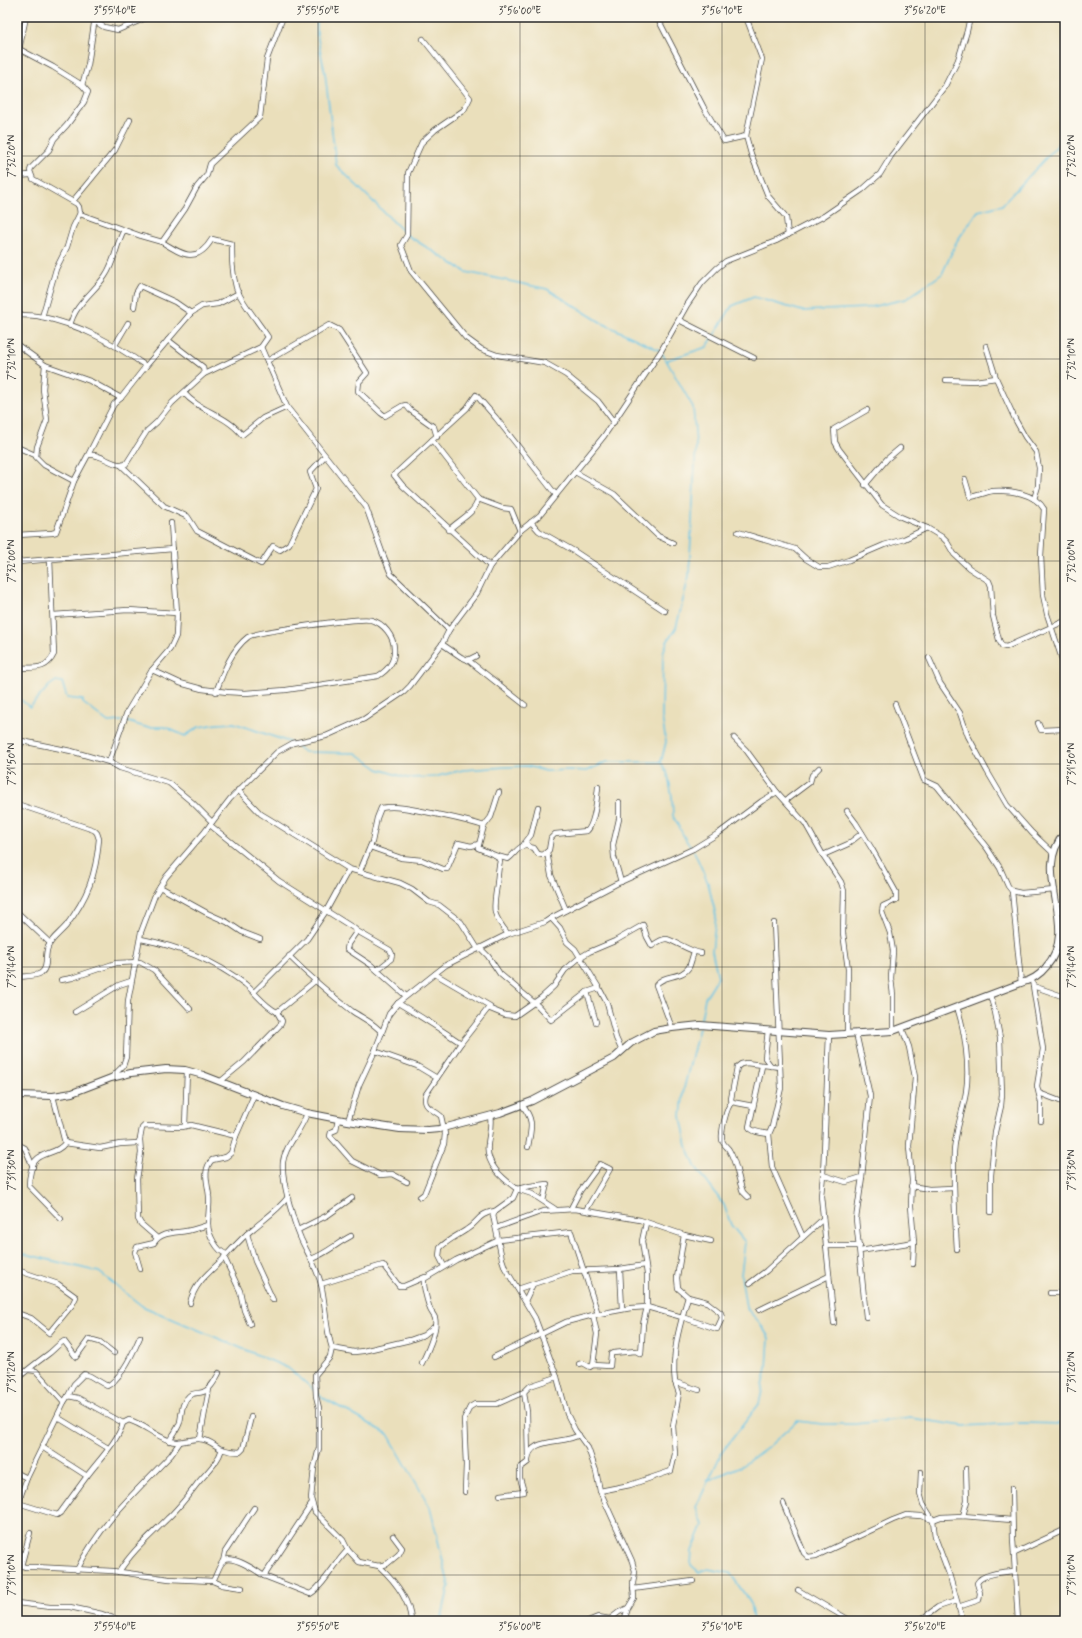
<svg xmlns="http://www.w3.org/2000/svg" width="1082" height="1638" viewBox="0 0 1082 1638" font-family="Mynerve,sans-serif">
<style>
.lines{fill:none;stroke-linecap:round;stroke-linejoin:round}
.stream{stroke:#69c5e7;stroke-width:1.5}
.minor-casing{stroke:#484641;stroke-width:6}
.tertiary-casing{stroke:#484641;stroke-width:8}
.minor{stroke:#fff;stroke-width:4.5}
.tertiary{stroke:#fff;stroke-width:6}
.ticks{fill:none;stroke:#2b2b2b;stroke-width:1;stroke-opacity:0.45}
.neatline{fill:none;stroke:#2b2b2b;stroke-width:1.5}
.ticks-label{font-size:10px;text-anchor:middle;fill:#2b2b2b}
</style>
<rect width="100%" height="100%" fill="#fbf7ec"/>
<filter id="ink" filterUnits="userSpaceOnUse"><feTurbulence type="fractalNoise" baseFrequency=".025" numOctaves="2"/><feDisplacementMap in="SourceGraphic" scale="8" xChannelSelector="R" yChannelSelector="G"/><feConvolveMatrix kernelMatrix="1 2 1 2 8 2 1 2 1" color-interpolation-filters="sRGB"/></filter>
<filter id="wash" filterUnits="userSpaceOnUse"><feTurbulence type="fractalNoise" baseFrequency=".012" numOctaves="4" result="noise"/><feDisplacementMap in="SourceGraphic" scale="16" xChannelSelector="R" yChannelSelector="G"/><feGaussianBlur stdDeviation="0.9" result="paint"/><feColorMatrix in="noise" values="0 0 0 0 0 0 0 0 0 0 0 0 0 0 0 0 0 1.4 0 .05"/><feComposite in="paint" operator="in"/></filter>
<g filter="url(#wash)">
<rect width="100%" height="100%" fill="#eadfbb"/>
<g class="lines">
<g class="stream">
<path d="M317 17V35L325 73 336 165 407 235 466 272 547 289 602 323 659 350"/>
<path d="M662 353 693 407 696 444 689 576 676 628 667 642 663 653 662 717 666 742 661 762 668 775 672 797 673 816 687 842 692 847"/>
<path d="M667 360 707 347 732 306 754 297 802 311 866 308 906 299 942 274 957 241 978 211 1002 205 1057 146 1065 127"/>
<path d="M17 697 30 707 49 686 56 681 62 682 67 698 83 700V703L108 722 122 721"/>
<path d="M125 721 145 727H165L185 736 199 727 217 724 234 723 292 743"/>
<path d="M295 745 304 752 356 753 378 769 407 778 434 777 463 770 506 767 527 766 546 771 570 770 586 771 607 762H661"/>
<path d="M694 851 708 883 716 916 712 951 718 977 705 998 700 1024"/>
<path d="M699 1028 684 1088 681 1116 687 1146 695 1166 724 1205 731 1225 745 1242 741 1275 746 1308 760 1323 769 1338 767 1368 759 1404 722 1452 696 1507 703 1525 692 1551 691 1565 699 1572 708 1569 730 1573 750 1602 753 1621"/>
<path d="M17 1252 99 1272 142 1306 288 1368 314 1390"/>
<path d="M317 1393 325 1399 388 1434 430 1507 449 1586 441 1621"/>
<path d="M707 1481 741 1466 766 1449 797 1421 822 1424H855L911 1418 963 1426 1022 1423 1065 1424"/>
</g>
</g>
</g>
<g filter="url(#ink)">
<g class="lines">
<defs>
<g id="minor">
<path d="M657 17 704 108 724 141 746 136"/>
<path d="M746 17 762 59 746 136 751 154 768 196 786 217 788 235"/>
<path d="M94 21 104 27 118 30 148 17"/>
<path d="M423 39 470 98 464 110 435 130 422 142 408 173 407 235 401 245 411 271 466 338 481 349 497 355 545 363 566 375 598 401 614 422"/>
<path d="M17 48 53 67 82 85 88 92 84 102 67 125 54 139 49 150 31 168 30 171 33 179 77 204 79 207 80 214 141 236 162 242 185 209 197 187 207 175 210 164 260 117 267 59 283 17"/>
<path d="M19 50 26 17"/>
<path d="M82 85 88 65 95 17"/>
<path d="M17 176 30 175"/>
<path d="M73 201 115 150 130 120"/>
<path d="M162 242C183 255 197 264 212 239L232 244C232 259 232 272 236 287 238 297 261 326 268 337L261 347 204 374"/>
<path d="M134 307 136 293 140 286 175 302 191 313"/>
<path d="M17 315C25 315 34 315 42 317 81 325 113 343 146 366"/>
<path d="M42 317 56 269 67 247 73 227 80 213"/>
<path d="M679 320 754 358"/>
<path d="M70 326C74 305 94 292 105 276 115 262 116 244 124 230"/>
<path d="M168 340 191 313 202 306 218 304 239 293"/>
<path d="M115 345 128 323"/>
<path d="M19 346 45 365 90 381 121 398"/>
<path d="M986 346 996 378 1015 419 1025 437 1036 452 1039 468 1038 486 1034 499"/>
<path d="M261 347 287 407 366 507 382 552 391 574 449 630"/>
<path d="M267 361 329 325 339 330 367 373 359 382 358 391 381 413 385 416 402 406 406 405 410 410 434 427 437 437"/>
<path d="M45 365 43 389 47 420 37 447 36 457 44 465 74 481"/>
<path d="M946 380 975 381 996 378"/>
<path d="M184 393C199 411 227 415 242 435L263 418 287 407"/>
<path d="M432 440 478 499 502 508 511 509 520 531"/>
<path d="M17 447 35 455"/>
<path d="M121 465 164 506 188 517 197 531 261 564 273 546 280 550 289 544 316 489 310 472 325 456"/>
<path d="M575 472 614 494 658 536 673 543"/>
<path d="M965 479 970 496 971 497C978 496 985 492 993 491 1010 490 1035 493 1044 509L1041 556 1043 595 1047 614 1065 668"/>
<path d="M865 485 887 459 900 448"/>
<path d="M531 522 539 531 574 551 665 611"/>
<path d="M927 528 942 537 947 542 954 554 969 568 989 581 991 586 993 616 999 640 1002 646 1006 647 1065 621"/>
<path d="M449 530C458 520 475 514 478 499"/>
<path d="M738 532 795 549 806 559 819 567H828L849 560 884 545 904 539 927 528 901 517 882 505 839 449 835 442 834 429 867 410"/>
<path d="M17 535 52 533 56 532 74 481 88 455C100 452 114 468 126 464L147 431 157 422 172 403 204 374 203 367 168 340 146 366 121 398 114 404 88 455"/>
<path d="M17 562 173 549"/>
<path d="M490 566 403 486 394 475 467 408 476 395 496 418 556 495"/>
<path d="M53 615 128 610 177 613"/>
<path d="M442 644 461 657 468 660 476 656"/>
<path d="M929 658 940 683 960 713 968 736 987 771 1007 805 1032 833 1051 851 1053 855"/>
<path d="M468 660 525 705"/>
<path d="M17 668C34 667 46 671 54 654L50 559"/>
<path d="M152 670 180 683 202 689 227 692 245 693 286 690 378 676C388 670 395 662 394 649 394 637 384 623 371 620 362 617 254 632 248 637 231 650 223 673 216 692"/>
<path d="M895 704 924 780 937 786 987 848 1000 868 1008 886 1012 891 1021 893 1055 890"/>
<path d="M1065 722V740"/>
<path d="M1038 723 1041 730 1065 729"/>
<path d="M734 738 746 750 777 792"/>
<path d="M17 740 71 751 109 762 120 768 169 783 193 803 212 822"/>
<path d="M17 755 22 741"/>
<path d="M109 762 127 712 152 670 170 649 176 636 177 613 171 523"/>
<path d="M238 790 261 814 271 820 349 869 400 883 412 889 429 902 439 905 461 922 478 949"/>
<path d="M499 792 491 817 484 826 478 848 497 856 500 861C498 869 498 876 497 884 494 910 490 911 508 934"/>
<path d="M786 800 810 782 812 775 819 768"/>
<path d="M619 802V819L613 845 614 857 621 882"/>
<path d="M17 804 94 830 97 833 99 839C96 875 88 897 66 926 60 933 51 939 48 947 44 956 49 967 41 973 34 977 25 976 17 977"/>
<path d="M847 811 856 823 872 849 896 892V900L883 906 882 912 890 933 893 951 891 978 893 995V1031"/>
<path d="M210 825 279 881 355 929 357 931 348 944 347 949 371 965 406 996"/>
<path d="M524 844 531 835 538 807"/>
<path d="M370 847 401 858 422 860 443 869H447L458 843 471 846 479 844"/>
<path d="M547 852 551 875 566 910"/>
<path d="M823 855 848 844 862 833"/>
<path d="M497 856 508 859C515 854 517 847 527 844L529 847 534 848 538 854 543 855 549 850 551 838 555 834 587 831C595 823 597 798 598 787"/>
<path d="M360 871 372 842 377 818 381 808C398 805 415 810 431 813 449 817 466 820 484 826"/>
<path d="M160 887 207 913 227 922 242 932 260 939"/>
<path d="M1012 891 1021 983"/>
<path d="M17 912 50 943"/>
<path d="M551 918 616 884 693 849 719 833 762 801 777 792 805 823 823 855 841 882 844 891 843 933 848 969 847 1033"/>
<path d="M774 923 781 1088 772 1127 769 1134 772 1167 803 1237"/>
<path d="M357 931 390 950 392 954 391 959 377 970"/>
<path d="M141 939C177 946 215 961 245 984 256 993 264 1006 277 1012L315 981"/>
<path d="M480 948 488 956 500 974 538 1006 551 1020 587 992 599 988"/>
<path d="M289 956C309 976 330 994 352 1011 362 1018 375 1023 382 1033"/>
<path d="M61 980 72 978 116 963 140 962 154 970 190 1009"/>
<path d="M1032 980 1033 986 1065 997"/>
<path d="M1033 986 1043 1049 1037 1086 1041 1103V1121"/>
<path d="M254 992 307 939 326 911 349 869"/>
<path d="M587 992 596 1022"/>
<path d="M990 995 995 1012 1000 1038 1002 1094 1001 1106 995 1132 991 1175V1212"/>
<path d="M398 1003C420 1016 440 1029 461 1043"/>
<path d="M957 1007C965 1031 970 1067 966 1092 963 1112 955 1131 954 1152 953 1184 955 1217 957 1249"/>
<path d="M488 1008 505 1015 515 1016 542 997 554 986 565 970 579 958 589 952 615 941 643 925 647 937 652 946C656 943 661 939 666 939 672 939 690 952 701 953"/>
<path d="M75 1012 119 985 131 981"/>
<path d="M672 1028 656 985C663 974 682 979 689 967 691 963 692 957 694 952"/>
<path d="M902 1028 909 1047 915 1077 909 1146 912 1180 911 1206 914 1242 913 1264"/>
<path d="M768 1030 765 1058 771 1066"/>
<path d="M829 1035 823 1175 821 1196 834 1323"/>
<path d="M375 1051 417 1066 437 1078"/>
<path d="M762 1066 749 1127C752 1132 762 1133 769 1134"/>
<path d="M111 1078 123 1066 126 1057 128 1001 141 932 155 895 166 877 203 834 230 799 277 752 293 743 326 736 364 719 404 692 410 686 442 644 449 630 477 593 490 566 520 531 540 515 604 436 661 351 687 305 702 283 717 268 726 261 776 241 824 216 862 190 880 174 891 156 945 86 958 60 967 31 970 17"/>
<path d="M221 1081 244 1062 281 1024 282 1021 277 1012"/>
<path d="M1039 1093 1065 1103"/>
<path d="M53 1096 65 1143C58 1153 45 1152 37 1159 31 1164 29 1178 29 1186L61 1219"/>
<path d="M732 1102C726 1107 721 1132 722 1140 723 1145 727 1146 729 1150 737 1163 738 1179 743 1192L748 1197"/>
<path d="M522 1105C535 1121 531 1128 528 1147"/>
<path d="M753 1106 732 1102 731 1099 737 1067 741 1064 746 1063 780 1067"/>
<path d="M307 1113C302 1130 285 1145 283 1162 281 1180 294 1223 301 1239 308 1254 317 1268 321 1284 326 1305 325 1327 332 1348L330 1357 315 1375 316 1396 319 1408V1448L314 1468 311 1499 315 1512 343 1540 348 1550 359 1562 379 1566 387 1564 399 1554 402 1548 393 1536"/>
<path d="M490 1115C492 1125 489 1134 488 1144 485 1164 502 1178 517 1189L513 1198 495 1211 493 1215 502 1259 505 1268 535 1318 557 1377 567 1414 575 1430 588 1448 596 1471 600 1491 632 1561 635 1572 633 1583 634 1598 628 1608 624 1621"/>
<path d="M338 1119 336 1130 331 1132 330 1136 352 1161 380 1175 392 1174 407 1182"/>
<path d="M348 1121 359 1085 374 1053 389 1014 398 1003 446 965 508 934 545 922 551 918 560 928 567 942 575 949 599 988 607 1003 616 1038 622 1051"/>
<path d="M185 1126 187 1071"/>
<path d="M140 1140 141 1153 137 1179 138 1219 141 1224 157 1238"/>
<path d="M65 1143 100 1148 120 1144 138 1143 140 1139 142 1128 144 1126 182 1127 191 1125 236 1136"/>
<path d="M17 1144 25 1148 33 1167"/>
<path d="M823 1175 846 1182 862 1177 870 1096 856 1033"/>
<path d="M862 1177 856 1219 866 1317"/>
<path d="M911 1186 929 1189 954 1188"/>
<path d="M420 1197 424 1194 444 1144 445 1134 441 1116C431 1108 422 1107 426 1094L461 1043 490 1006 435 974"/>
<path d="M543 1201 547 1184 530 1186 517 1189 532 1194 555 1209"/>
<path d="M571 1208 580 1191 600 1164 610 1169 586 1210"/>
<path d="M496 1228 543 1211 575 1209 640 1220 684 1235 711 1241"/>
<path d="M298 1230 328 1215 352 1198"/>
<path d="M247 1234 255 1261 273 1300"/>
<path d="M826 1246H860"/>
<path d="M860 1251 914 1242"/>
<path d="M226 1254C217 1251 208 1234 208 1224 208 1214 210 1205 209 1196 208 1184 202 1170 212 1160L226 1157 231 1153 236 1136 254 1095"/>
<path d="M224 1257 240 1291 244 1310 250 1324"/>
<path d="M311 1259C326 1254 337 1243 351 1236"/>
<path d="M444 1266 439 1256 440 1248C447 1240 457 1236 466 1230 479 1222 477 1214 495 1211"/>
<path d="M140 1269 135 1252 137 1247 154 1243C160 1232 175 1233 186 1231 193 1230 201 1227 208 1225"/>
<path d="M620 1269 622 1309"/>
<path d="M17 1270 58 1284 76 1297 72 1305 49 1333 31 1318 17 1313"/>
<path d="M750 1283 766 1271 823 1219"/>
<path d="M321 1284 383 1265 399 1286H404L425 1277"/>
<path d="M518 1289 572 1271 620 1269 645 1265"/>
<path d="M1050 1293H1065"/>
<path d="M688 1297C680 1324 671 1354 675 1382L699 1390"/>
<path d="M525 1301 533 1284"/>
<path d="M190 1303C195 1282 209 1273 223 1259 233 1248 242 1237 254 1228 266 1218 278 1210 288 1197"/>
<path d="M759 1310 829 1276"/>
<path d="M332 1348 354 1352 363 1351 410 1340 424 1335 435 1326"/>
<path d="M494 1357 566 1322 593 1315 631 1308 647 1307 682 1317 717 1329 722 1318 721 1313 707 1302 688 1297 678 1288 677 1278 684 1235"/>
<path d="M422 1363C427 1352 438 1330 435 1318 434 1315 431 1312 430 1309 427 1300 423 1289 424 1279L456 1260 499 1240 571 1232 598 1314"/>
<path d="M579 1364 583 1363 590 1367 593 1365 610 1366 611 1354 613 1353 636 1351 641 1354 643 1324 647 1307V1274L642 1241 646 1223"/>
<path d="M593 1365 597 1334 593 1315"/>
<path d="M28 1370 36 1371 64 1402 27 1478 18 1503 57 1515 60 1513 87 1476"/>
<path d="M17 1379C27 1370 36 1363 47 1355 53 1351 57 1345 64 1341L76 1357 89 1339 100 1342 114 1353"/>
<path d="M68 1396 74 1384 84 1374 90 1376 107 1386C121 1379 134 1351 140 1337"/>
<path d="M64 1402 68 1396 78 1398 123 1423 129 1420C143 1424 154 1435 168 1440 179 1445 188 1439 199 1439 208 1439 214 1445 221 1449 227 1451 234 1452 240 1452L243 1449 251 1417"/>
<path d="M57 1417 108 1448"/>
<path d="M200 1439 209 1389"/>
<path d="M169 1441C173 1435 178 1429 180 1422 182 1413 181 1403 189 1396 193 1392 198 1394 203 1392 211 1389 215 1380 219 1373"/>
<path d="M42 1447 87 1476C98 1461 118 1441 123 1423"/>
<path d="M528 1459 527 1412 524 1392 530 1386 557 1377"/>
<path d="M921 1472 920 1493 923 1504 933 1520 935 1537 949 1574 961 1615 959 1621"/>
<path d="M17 1473 27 1478"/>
<path d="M1012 1488 1013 1539 1018 1621"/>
<path d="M600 1491 630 1485 671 1471 675 1454 673 1426 679 1393 675 1382"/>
<path d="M465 1492 466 1465 464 1419 470 1407 475 1404H497L524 1392"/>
<path d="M500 1495 524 1492 520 1478V1468L528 1462C527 1436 564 1445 579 1435"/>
<path d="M783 1503 804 1553 808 1557 816 1556 893 1520 906 1515 921 1516 933 1520 941 1517 963 1516 1012 1520"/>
<path d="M963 1516 967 1501 966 1469"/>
<path d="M1015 1553 1064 1530"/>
<path d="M223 1562 225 1552 254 1508"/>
<path d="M17 1564 25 1567H35L113 1571 169 1579 213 1581 222 1585 242 1588"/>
<path d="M21 1566 30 1533"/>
<path d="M379 1566C394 1580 410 1599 411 1621"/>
<path d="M77 1570C99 1525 137 1490 171 1455L180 1442"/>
<path d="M119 1572C132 1551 150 1536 167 1519 178 1509 188 1496 197 1484 206 1473 218 1463 222 1449"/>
<path d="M264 1576 310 1594C322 1588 336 1561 348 1550"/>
<path d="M213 1581C216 1576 219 1566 223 1561 232 1554 257 1571 264 1576L311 1505"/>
<path d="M633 1589 693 1581"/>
<path d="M798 1590 851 1621"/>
<path d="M17 1603 50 1607H70L102 1614 122 1621"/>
<path d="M958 1607 979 1600 980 1593 977 1583C982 1573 1005 1572 1015 1571"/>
<path d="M588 1621 598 1617 610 1619 619 1612 628 1608"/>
<path d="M919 1621 938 1607 956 1601"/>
</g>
<path id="tertiary" d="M17 1095 53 1096 72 1093 111 1078 131 1073 166 1069 185 1070 203 1075 283 1106 307 1113 348 1121 400 1129 428 1130 439 1129 500 1113 532 1101 614 1058 631 1043 654 1031 672 1028 700 1025 829 1035 893 1031 1021 983C1032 980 1039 976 1046 967 1082 926 1029 872 1065 833"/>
</defs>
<use href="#minor" class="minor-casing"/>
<use href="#tertiary" class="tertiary-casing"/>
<use href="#minor" class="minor"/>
<use href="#tertiary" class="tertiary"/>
</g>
</g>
<path class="ticks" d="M115 17V1621M318 17V1621M520 17V1621M722 17V1621M925 17V1621M17 156H1065M17 359H1065M17 561H1065M17 764H1065M17 967H1065M17 1170H1065M17 1372H1065M17 1575H1065"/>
<rect width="1082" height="1638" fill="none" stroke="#fbf7ec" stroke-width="44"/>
<rect x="22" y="22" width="1038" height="1594" class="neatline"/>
<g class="ticks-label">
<text x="115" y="14">3°55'40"E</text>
<text x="318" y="14">3°55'50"E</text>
<text x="520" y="14">3°56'00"E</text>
<text x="722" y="14">3°56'10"E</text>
<text x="925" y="14">3°56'20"E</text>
<text transform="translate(11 156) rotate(-90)" y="4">7°32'20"N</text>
<text transform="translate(1071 156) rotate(-90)" y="4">7°32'20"N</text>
<text transform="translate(11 359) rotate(-90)" y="4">7°32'10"N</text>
<text transform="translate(1071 359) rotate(-90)" y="4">7°32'10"N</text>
<text transform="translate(11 561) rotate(-90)" y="4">7°32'00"N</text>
<text transform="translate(1071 561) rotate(-90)" y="4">7°32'00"N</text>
<text transform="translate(11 764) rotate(-90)" y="4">7°31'50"N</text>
<text transform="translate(1071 764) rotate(-90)" y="4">7°31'50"N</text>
<text transform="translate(11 967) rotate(-90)" y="4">7°31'40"N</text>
<text transform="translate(1071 967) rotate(-90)" y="4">7°31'40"N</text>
<text transform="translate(11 1170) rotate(-90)" y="4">7°31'30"N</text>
<text transform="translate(1071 1170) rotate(-90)" y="4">7°31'30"N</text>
<text transform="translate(11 1372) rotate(-90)" y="4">7°31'20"N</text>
<text transform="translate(1071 1372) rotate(-90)" y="4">7°31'20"N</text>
<text transform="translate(11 1575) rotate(-90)" y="4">7°31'10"N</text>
<text transform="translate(1071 1575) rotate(-90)" y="4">7°31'10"N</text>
<text x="115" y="1630">3°55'40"E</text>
<text x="318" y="1630">3°55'50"E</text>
<text x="520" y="1630">3°56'00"E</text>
<text x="722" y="1630">3°56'10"E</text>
<text x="925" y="1630">3°56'20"E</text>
</g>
</svg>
